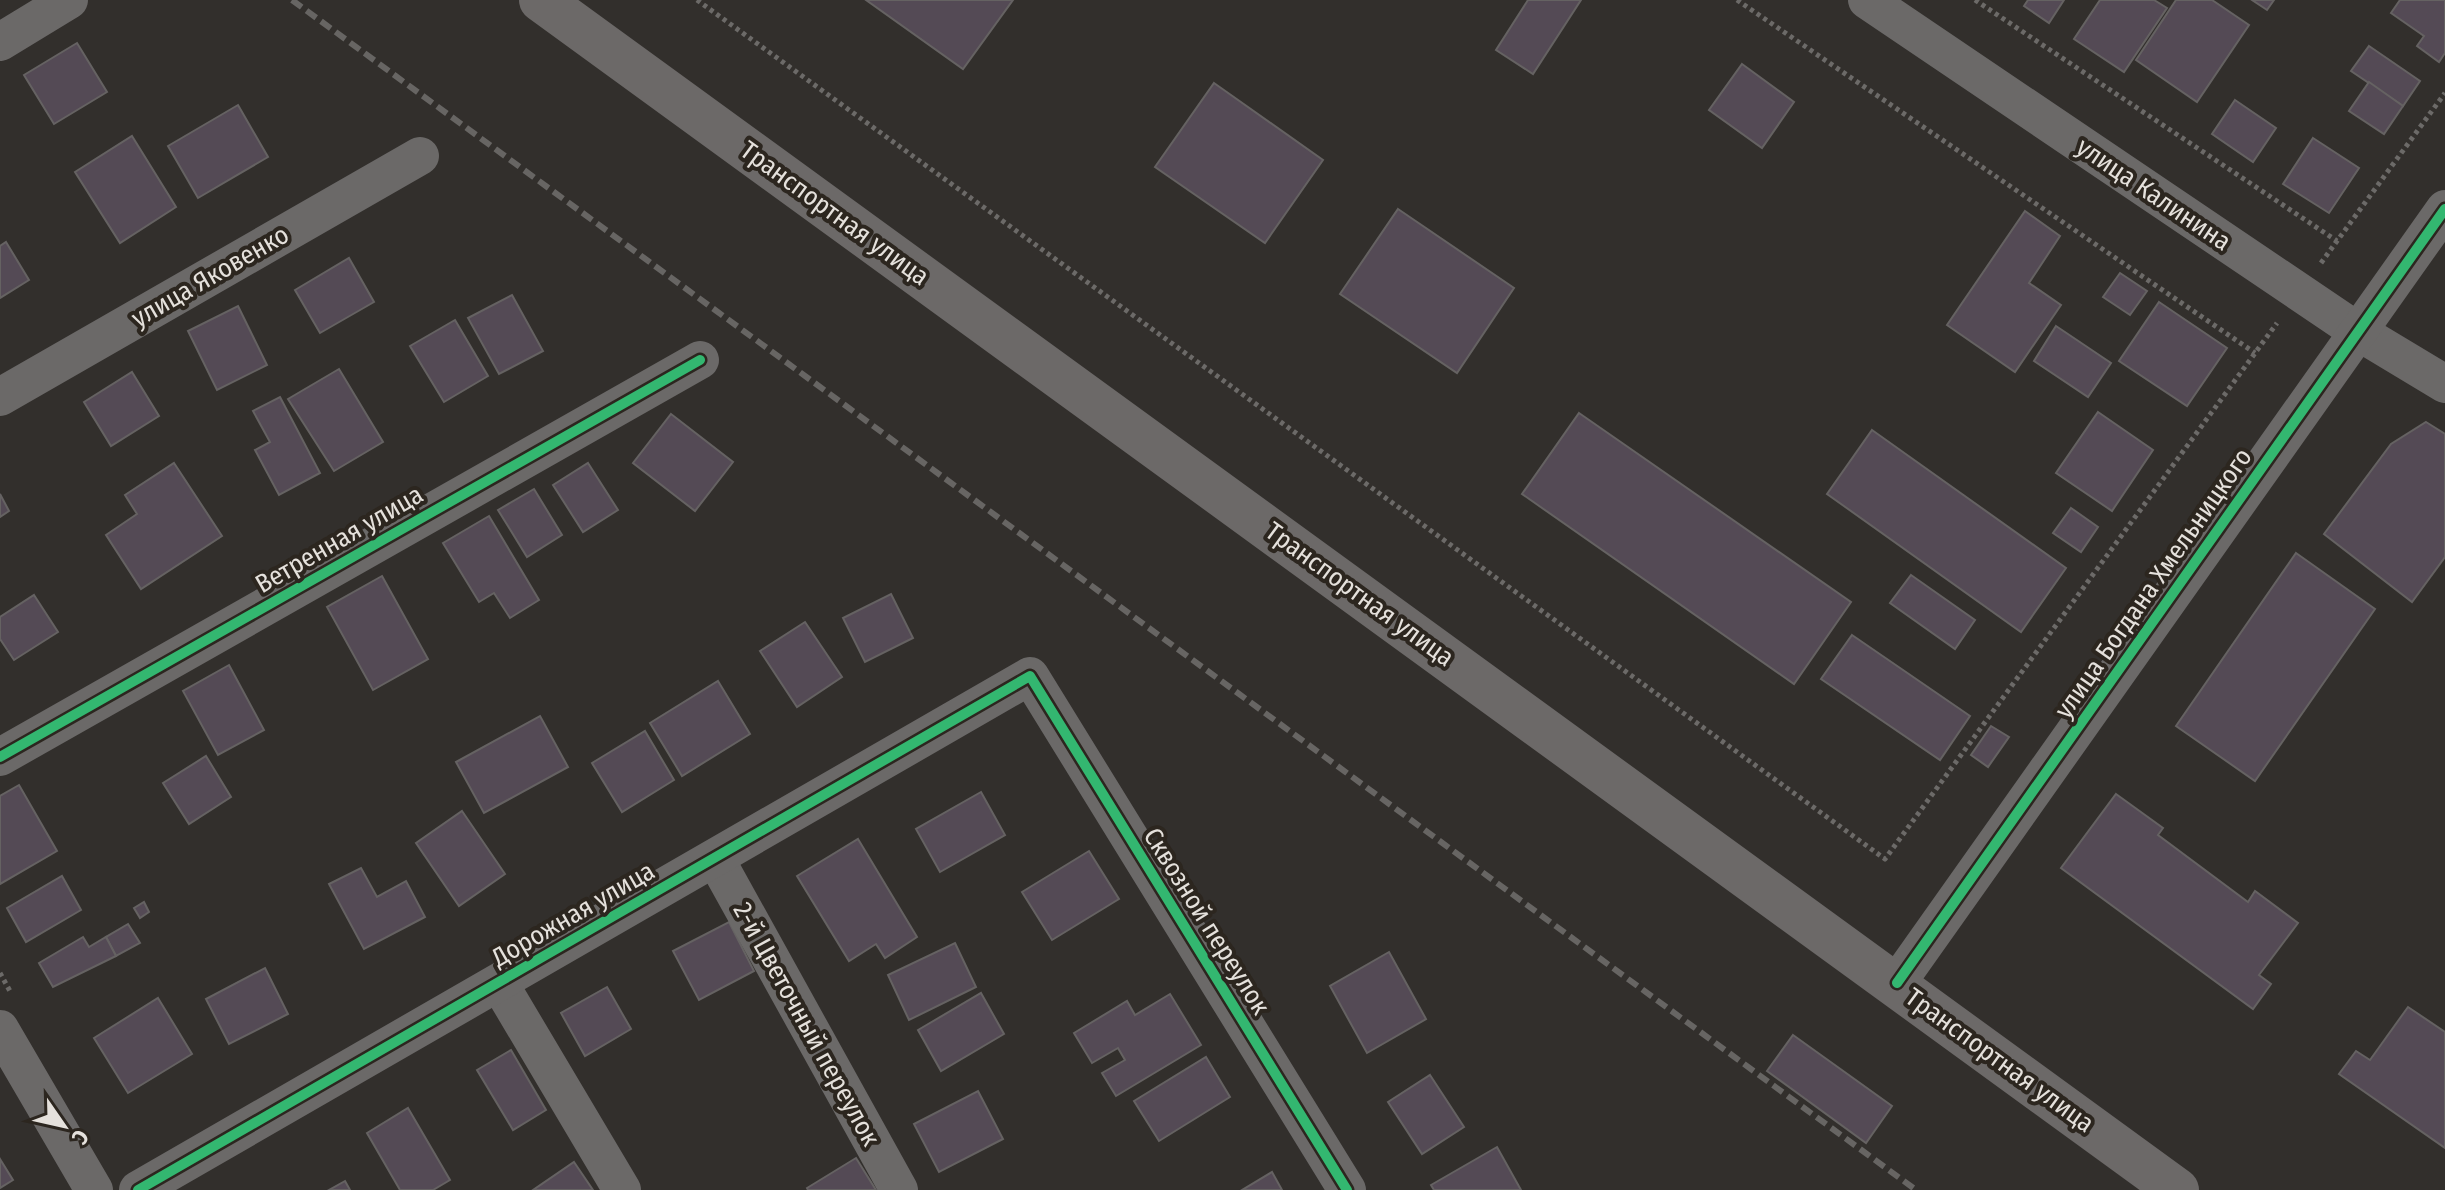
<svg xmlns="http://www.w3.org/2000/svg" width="2445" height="1190" viewBox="0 0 2445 1190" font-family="'Fira Sans Condensed',sans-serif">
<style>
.building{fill:#544a55;stroke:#656262;stroke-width:2}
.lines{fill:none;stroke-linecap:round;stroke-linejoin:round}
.path{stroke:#6c6a68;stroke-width:5;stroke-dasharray:4 4;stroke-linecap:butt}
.street{stroke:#6b6968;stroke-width:38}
.primary{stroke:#6c6968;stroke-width:44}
.rail{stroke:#676563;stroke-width:6;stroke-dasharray:12 6;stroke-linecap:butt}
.cycleway-casing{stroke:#2c261f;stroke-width:15}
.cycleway{stroke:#33b770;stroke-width:10}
.labels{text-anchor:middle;stroke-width:8;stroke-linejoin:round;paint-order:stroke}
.street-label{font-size:26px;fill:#e5e1dc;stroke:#2c261f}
</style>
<rect width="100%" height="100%" fill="#322f2c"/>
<g class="building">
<path d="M866 0H1013L963 69Z"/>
<path d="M1528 0H1581L1533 74 1496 50Z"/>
<path d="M2028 0H2064L2049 23 2024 6Z"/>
<path d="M2100 0H2154L2167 8 2124 72 2074 39Z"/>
<path d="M2176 0H2212L2249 25 2197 102 2136 60Z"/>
<path d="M2252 0H2274L2267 10Z"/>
<path d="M2400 0H2445V53L2439 62 2417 46 2424 36 2391 13Z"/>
<path d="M77 43 107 92 54 124 24 75Z"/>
<path d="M2369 46 2420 81 2403 106 2351 71Z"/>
<path d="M1742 64 1794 102 1762 148 1709 110Z"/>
<path d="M2369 82 2403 106 2384 134 2349 111Z"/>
<path d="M1214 83 1323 160 1265 243 1155 167Z"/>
<path d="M2235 100 2276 128 2253 162 2212 134Z"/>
<path d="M238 105 268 157 198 198 168 146Z"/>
<path d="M132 136 176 207 120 243 75 172Z"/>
<path d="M2313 138 2359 168 2329 213 2283 184Z"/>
<path d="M1398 209 1514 288 1457 373 1340 294Z"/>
<path d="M2025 211 2060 236 2029 283 2061 305 2015 372 1947 325Z"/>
<path d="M6 242 29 280 0 298V246Z"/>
<path d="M349 258 374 302 320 333 295 290Z"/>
<path d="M2120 273 2147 291 2130 315 2103 297Z"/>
<path d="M512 295 543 351 499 374 468 318Z"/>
<path d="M2159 302 2227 348 2187 406 2119 361Z"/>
<path d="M238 306 267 365 217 390 188 331Z"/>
<path d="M455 320 488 376 444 402 410 346Z"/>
<path d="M2056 326 2111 363 2088 397 2034 361Z"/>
<path d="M339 369 383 442 334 471 288 399Z"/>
<path d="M132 372 159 416 111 446 84 402Z"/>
<path d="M280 397 320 473 279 495 255 450 270 442 253 411Z"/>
<path d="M2098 412 2153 450 2112 511 2056 473Z"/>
<path d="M1579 413 1851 602 1794 684 1522 494Z"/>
<path d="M671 414 733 462 695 511 633 463Z"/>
<path d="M2426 422 2445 434V557L2412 602 2324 534 2391 444Z"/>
<path d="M1872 430 2066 568 2021 632 1827 494Z"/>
<path d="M174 463 222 536 141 589 106 535 137 514 125 495Z"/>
<path d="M588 463 618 510 583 532 553 485Z"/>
<path d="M534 489 562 535 527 557 498 510Z"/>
<path d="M0 494 9 511 0 517Z"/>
<path d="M2071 508 2098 527 2081 552 2053 533Z"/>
<path d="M489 516 539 600 510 618 494 593 479 602 443 543Z"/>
<path d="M2296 553 2375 609 2255 781 2176 726Z"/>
<path d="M1911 575 1975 620 1955 649 1890 603Z"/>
<path d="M382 576 428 659 373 690 327 607Z"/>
<path d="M891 594 913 638 865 662 843 618Z"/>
<path d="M34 595 58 632 14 660 0 639V617Z"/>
<path d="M805 622 842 677 797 707 760 651Z"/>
<path d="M1852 635 1970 716 1940 760 1821 679Z"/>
<path d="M229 665 264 730 218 755 183 691Z"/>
<path d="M718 681 750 734 682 776 650 723Z"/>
<path d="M540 716 568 767 484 813 456 762Z"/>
<path d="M1991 726 2009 737 1988 767 1971 755Z"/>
<path d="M645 731 674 780 622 812 592 763Z"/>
<path d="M206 756 231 797 189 824 163 783Z"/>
<path d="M19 785 57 851 0 884V796Z"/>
<path d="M981 792 1005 835 940 872 916 829Z"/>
<path d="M2116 794 2163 828 2158 835 2248 902 2255 891 2298 923 2259 975 2271 984 2253 1009 2061 868Z"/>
<path d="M462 811 505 874 459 906 416 843Z"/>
<path d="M858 839 917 937 885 958 876 944 849 961 797 876Z"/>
<path d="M1089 851 1119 899 1052 940 1022 892Z"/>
<path d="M361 868 377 897 406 881 425 917 364 949 329 884Z"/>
<path d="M62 876 81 910 26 942 7 908Z"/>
<path d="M144 902 149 912 140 918 134 908Z"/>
<path d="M729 922 754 971 699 1000 673 951Z"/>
<path d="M128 924 140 943 116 956 106 937Z"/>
<path d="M83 937 89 947 106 937 116 956 53 987 39 963Z"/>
<path d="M955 943 976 987 909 1020 888 975Z"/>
<path d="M1389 952 1426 1019 1367 1053 1330 986Z"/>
<path d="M265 968 288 1014 229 1044 206 999Z"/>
<path d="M607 987 631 1029 585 1056 561 1013Z"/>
<path d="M981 993 1004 1034 941 1071 918 1030Z"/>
<path d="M1170 994 1201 1045 1116 1096 1102 1073 1125 1060 1118 1048 1092 1063 1074 1033 1127 1001 1135 1015Z"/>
<path d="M158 998 192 1054 128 1093 94 1038Z"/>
<path d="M2408 1007 2445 1032V1148L2339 1074 2356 1051 2370 1060Z"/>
<path d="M1793 1035 1892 1106 1866 1143 1767 1071Z"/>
<path d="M511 1050 546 1110 513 1130 477 1070Z"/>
<path d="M1206 1057 1230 1097 1159 1141 1134 1101Z"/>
<path d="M1430 1075 1464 1127 1422 1154 1388 1102Z"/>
<path d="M978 1091 1003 1139 939 1172 914 1124Z"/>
<path d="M408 1108 450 1180 433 1190H400L367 1133Z"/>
<path d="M1497 1147 1521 1190H1434L1431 1185Z"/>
<path d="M856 1158 876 1190H808L807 1188Z"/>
<path d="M0 1159 13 1180 0 1188Z"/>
<path d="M574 1162 593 1190H533Z"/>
<path d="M1272 1172 1282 1190H1242Z"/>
<path d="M345 1181 350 1190H329Z"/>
</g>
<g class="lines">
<g class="path">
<path d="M697 0 1885 859 2277 323"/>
<path d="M1737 0 2255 353"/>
<path d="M1975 0 2337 241"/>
<path d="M2321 263 2445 93"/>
<path d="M0 973 11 993"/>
</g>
<g class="street">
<path d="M1867 0 2357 331 2445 384"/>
<path d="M0 42 69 0"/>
<path d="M0 397 420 156"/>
<path d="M0 757 700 360"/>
<path d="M715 858 899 1190"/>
<path d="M499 983 622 1190"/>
<path d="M1897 983 2445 209"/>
<path d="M0 1029 94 1190"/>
<path d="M138 1190 1030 676 1347 1190"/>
</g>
<path class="primary" d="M541 0 2177 1190"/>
<path class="rail" d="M292 0 1916 1190"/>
<defs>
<g id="cycleway">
<path d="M0 757 700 360"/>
<path d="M1897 983 2445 209"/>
<path d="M138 1190 1030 676 1347 1190"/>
</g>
</defs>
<use href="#cycleway" class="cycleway-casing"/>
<use href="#cycleway" class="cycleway"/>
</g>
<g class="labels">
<g class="street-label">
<text transform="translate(2154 194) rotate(34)" y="9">улица Калинина</text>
<text transform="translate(835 213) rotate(36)" y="9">Транспортная улица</text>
<text transform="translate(210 276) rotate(-30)" y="9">улица Яковенко</text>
<text transform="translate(339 539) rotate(-30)" y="9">Ветренная улица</text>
<text transform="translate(2153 583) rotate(-55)" y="9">улица Богдана Хмельницкого</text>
<text transform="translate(1360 594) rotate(36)" y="9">Транспортная улица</text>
<text transform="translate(573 914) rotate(-30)" y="9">Дорожная улица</text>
<text transform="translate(1207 921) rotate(58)" y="9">Сквозной переулок</text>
<text transform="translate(807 1024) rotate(61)" y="9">2-й Цветочный переулок</text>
<text transform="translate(2000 1060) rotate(36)" y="9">Транспортная улица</text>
</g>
</g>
<g transform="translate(64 1126) rotate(124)" stroke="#2c261f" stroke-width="6" paint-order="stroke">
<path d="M0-6L14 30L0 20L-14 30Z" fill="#e5e1dc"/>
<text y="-12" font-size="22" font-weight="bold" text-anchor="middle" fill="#e5e1dc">С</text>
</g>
</svg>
